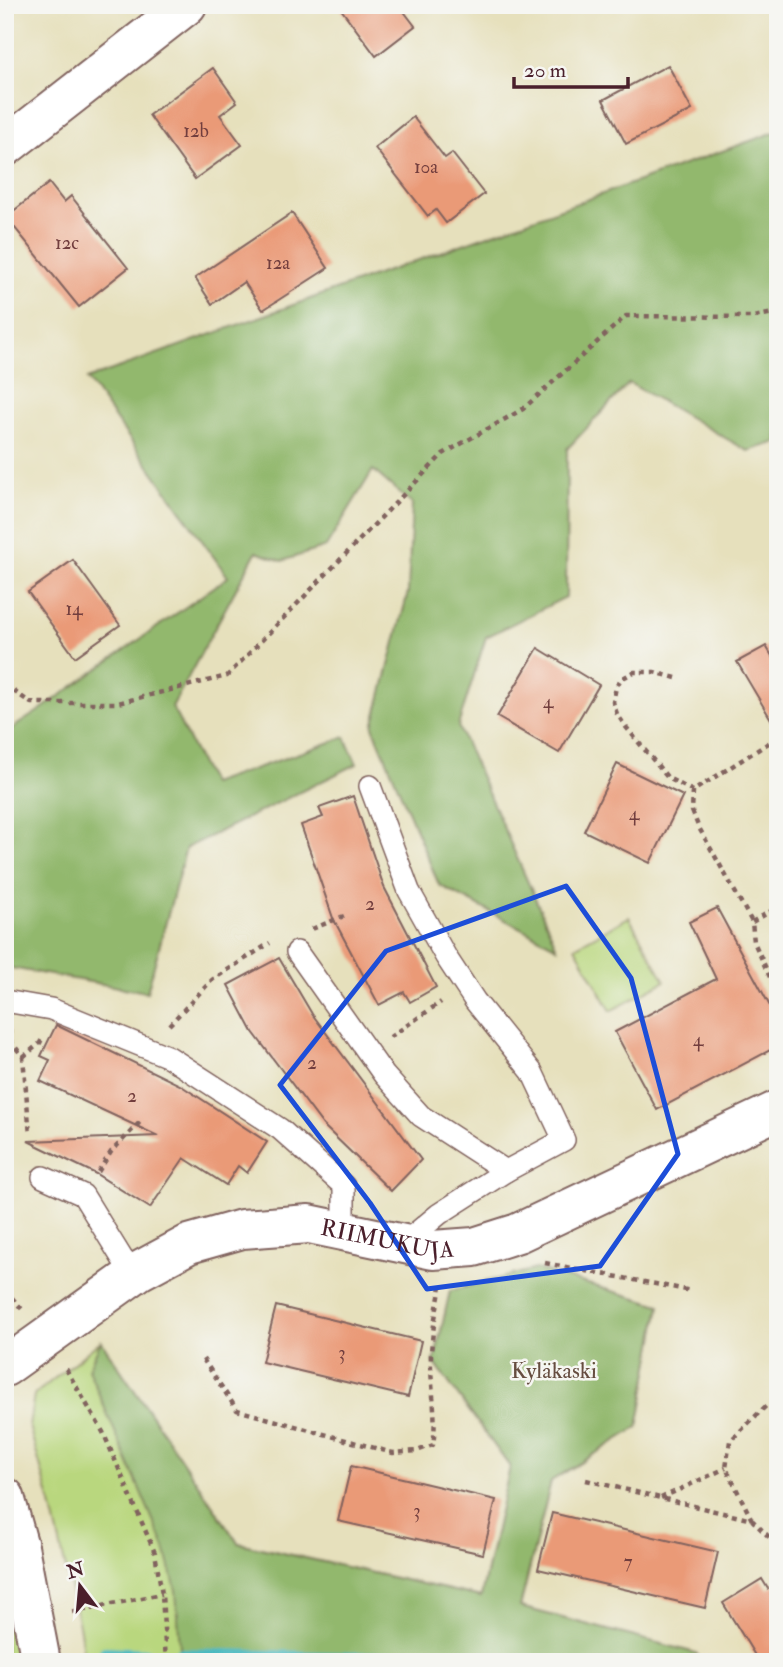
<svg xmlns="http://www.w3.org/2000/svg" width="783" height="1667" viewBox="0 0 783 1667" font-family="'IM FELL Double Pica',serif">
<style>
.green{fill:#b9d77e;stroke:#827b54;stroke-width:2}
.forest{fill:#92b86d;stroke:#6e6c4c;stroke-width:2}
.lines{fill:none;stroke-linecap:round;stroke-linejoin:round}
.stream{stroke:#4bbac1;stroke-width:12}
.building{fill:#ea9a77}
.service-casing{stroke:#81635e;stroke-width:24}
.minor-casing{stroke:#81635e;stroke-width:42}
.tertiary-casing{stroke:#81635e;stroke-width:42}
.path{stroke:#81635e;stroke-width:4.5;stroke-dasharray:5 5;stroke-linecap:butt}
.service{stroke:#fff;stroke-width:21}
.minor{stroke:#fff;stroke-width:38}
.tertiary{stroke:#fff;stroke-width:38}
.tertiary-bridge-casing{stroke:#81635e;stroke-width:42;stroke-linecap:butt}
.tertiary-bridge{stroke:#fff;stroke-width:38}
.marked{fill:none;stroke:#1d4ed8;stroke-width:5;stroke-linejoin:round}
.labels{text-anchor:middle;stroke-width:5;stroke-linejoin:round;paint-order:stroke}
.number-label{font-size:19px;fill:#723e3e}
.street-label{font-size:23px;fill:#4a1f2b;stroke:#f6f6f2}
.park-label{font-size:23px;fill:#664d40;stroke:#f6f6f2}
</style>
<rect width="100%" height="100%" fill="#f6f6f2"/>
<filter id="ink" filterUnits="userSpaceOnUse"><feTurbulence type="fractalNoise" baseFrequency=".0143" numOctaves="2"/><feDisplacementMap in="SourceGraphic" scale="14" xChannelSelector="R" yChannelSelector="G"/><feConvolveMatrix kernelMatrix="1 2 1 2 8 2 1 2 1" color-interpolation-filters="sRGB"/></filter>
<filter id="wash" filterUnits="userSpaceOnUse"><feTurbulence type="fractalNoise" baseFrequency=".00686" numOctaves="4" result="noise"/><feDisplacementMap in="SourceGraphic" scale="28" xChannelSelector="R" yChannelSelector="G"/><feGaussianBlur stdDeviation="1.57" result="paint"/><feColorMatrix in="noise" values="0 0 0 0 0 0 0 0 0 0 0 0 0 0 0 0 0 1.4 0 .05"/><feComposite in="paint" operator="in"/></filter>
<g filter="url(#wash)">
<rect width="100%" height="100%" fill="#e6e0bc"/>
<g class="green">
<path d="M629 917 665 981 611 1011 575 947Z"/>
<path d="M536 1269 660 1305 638 1427 551 1481 520 1607 696 1653 702 1662H84L80 1630 51 1504 29 1426 34 1395 101 1341 238 1543 481 1597 510 1467 434 1362 450 1291Z"/>
<path d="M14 1629 19 1662H5V1630Z"/>
</g>
<g class="forest">
<path d="M778 131V442L748 451 629 383 567 449 566 597 486 637 458 726 557 947 439 885 373 727 408 592 412 504 373 470 326 547 282 561 256 552 172 707 211 784 345 737 357 764 186 848 147 992 5 967V733L40 710 228 577 87 379Z"/>
<path d="M536 1269 660 1305 638 1427 551 1481 520 1607 696 1653 702 1662H181L176 1590 165 1548 88 1369 101 1341 238 1543 481 1597 510 1467 434 1362 450 1291Z"/>
</g>
<g class="lines">
<g class="stream">
<path d="M105 1652 146 1654"/>
<path d="M180 1654 351 1658 435 1656"/>
</g>
</g>
<g id="blocks">
<g class="building">
<path d="M338 5H399L415 26 376 56Z"/>
<path d="M668 65 692 110 626 144 603 100Z"/>
<path d="M213 68 237 102 220 115 242 145 195 179 149 115Z"/>
<path d="M413 117 445 158 452 153 484 194 446 223 436 210 428 216 375 148Z"/>
<path d="M49 183 64 202 71 196 128 268 79 307 6 217Z"/>
<path d="M292 213 328 268 263 310 244 282 212 304 195 278Z"/>
<path d="M73 560 120 625 75 657 28 592Z"/>
<path d="M766 646 778 666V731L737 662Z"/>
<path d="M538 648 599 685 559 753 497 717Z"/>
<path d="M617 764 683 796 650 863 584 831Z"/>
<path d="M353 796 384 887 436 987 410 1002 404 992 379 1005 333 918 301 825 323 817 319 808Z"/>
<path d="M717 908 778 1021V1046L657 1110 615 1032 716 979 689 922Z"/>
<path d="M279 958 312 1014 421 1160 391 1191 323 1125 253 1032 228 985Z"/>
<path d="M56 1025 180 1085 267 1142 247 1173 238 1166 226 1185 184 1158 150 1208 96 1174 28 1141 158 1136 40 1081 50 1060 41 1056Z"/>
<path d="M276 1306 421 1341 408 1397 262 1362Z"/>
<path d="M351 1466 496 1500 483 1554 338 1521Z"/>
<path d="M552 1513 718 1552 705 1608 538 1569Z"/>
<path d="M762 1579 768 1589 778 1583V1662H759L723 1603Z"/>
</g>
</g>
</g>
<g filter="url(#ink)">
<use href="#blocks" fill-opacity="0" stroke="#81635e" stroke-width="2"/>
<g class="lines">
<defs>
<g id="service">
<path d="M297 952 384 1075 421 1116 506 1171 564 1140 532 1072 475 1001 446 957 409 891 370 786"/>
<path d="M5 1001 51 1009 169 1057 280 1129 344 1186V1232"/>
<path d="M43 1177 83 1195 133 1276"/>
<path d="M403 1244 439 1214 506 1171"/>
</g>
<g id="minor">
<path d="M5 147 187 5"/>
<path id="s1" d="M5 1367 139 1271 189 1244 242 1229 309 1224 433 1250 474 1247 518 1233 778 1110"/>
</g>
<path id="tertiary" d="M5 1497 19 1547"/>
</defs>
<use href="#service" class="service-casing"/>
<use href="#minor" class="minor-casing"/>
<use href="#tertiary" class="tertiary-casing"/>
<g class="path">
<path d="M676 678 654 672H634L621 679 616 687 613 702 617 714 626 727 668 778 693 791 778 737"/>
<path d="M5 685 31 703H118L227 676 443 454 523 409 626 316 754 317 778 312"/>
<path d="M5 697 10 727 5 754"/>
<path d="M693 791 692 811 698 826 752 922 754 942 778 995"/>
<path d="M752 922 778 907"/>
<path d="M312 929 344 916"/>
<path d="M169 1025 212 980 270 943"/>
<path d="M10 1030V1040L23 1057 30 1135"/>
<path d="M390 1037 441 1002"/>
<path d="M23 1057 40 1043 43 1037"/>
<path d="M98 1172 111 1152 140 1122"/>
<path d="M545 1263 692 1291"/>
<path d="M5 1290 22 1309"/>
<path d="M203 1359 237 1410 393 1453 417 1451 433 1445C437 1420 432 1394 431 1368 430 1340 436 1313 441 1286"/>
<path d="M66 1369 103 1432 155 1553 162 1594 166 1662"/>
<path d="M586 1480 752 1520 778 1546"/>
<path d="M661 1498 726 1468"/>
<path d="M752 1520 726 1468 730 1441 766 1406"/>
<path d="M72 1612 162 1594"/>
</g>
<use href="#service" class="service"/>
<use href="#minor" class="minor"/>
<use href="#tertiary" class="tertiary"/>
<defs>
<path id="tertiary-bridge" d="M19 1547 41 1662"/>
</defs>
<use href="#tertiary-bridge" class="tertiary-bridge-casing"/>
<use href="#tertiary-bridge" class="tertiary-bridge"/>
</g>
</g>
<path class="marked" d="M566 886 631 978 678 1154 600 1266 427 1289 370 1203 280 1085 386 951Z"/>
<g class="labels">
<g class="number-label">
<text x="196" y="137">12b</text>
<text x="426" y="173">10a</text>
<text x="67" y="249">12c</text>
<text x="278" y="269">12a</text>
<text x="74" y="615">14</text>
<text x="548" y="708">4</text>
<text x="634" y="820">4</text>
<text x="370" y="910">2</text>
<text x="698" y="1046">4</text>
<text x="312" y="1069">2</text>
<text x="132" y="1102">2</text>
<text x="342" y="1359">3</text>
<text x="417" y="1517">3</text>
<text x="628" y="1568">7</text>
</g>
<g class="street-label">
<text dy="8" stroke="none"><textPath href="#s1" startOffset="424">RIIMUKUJA</textPath></text>
</g>
<g class="park-label">
<text x="554" y="1378">Kyläkaski</text>
</g>
</g>
<rect width="783" height="1667" fill="none" stroke="#f6f6f2" stroke-width="28"/>
<g transform="translate(80 1586) rotate(344)" stroke="#f6f6f2" stroke-width="5" paint-order="stroke">
<path d="M0-5L12 26L0 18L-12 26Z" fill="#4a1f2b"/>
<text y="-10" font-size="19" font-weight="bold" text-anchor="middle" fill="#4a1f2b">N</text>
</g>
<path d="M514 77v10h114v-10" fill="none" stroke="#4a1f2b" stroke-width="3.5"/>
<text x="524" y="77" font-size="21" fill="#4a1f2b" stroke="#f6f6f2" stroke-width="5" paint-order="stroke">20 m</text>
</svg>
